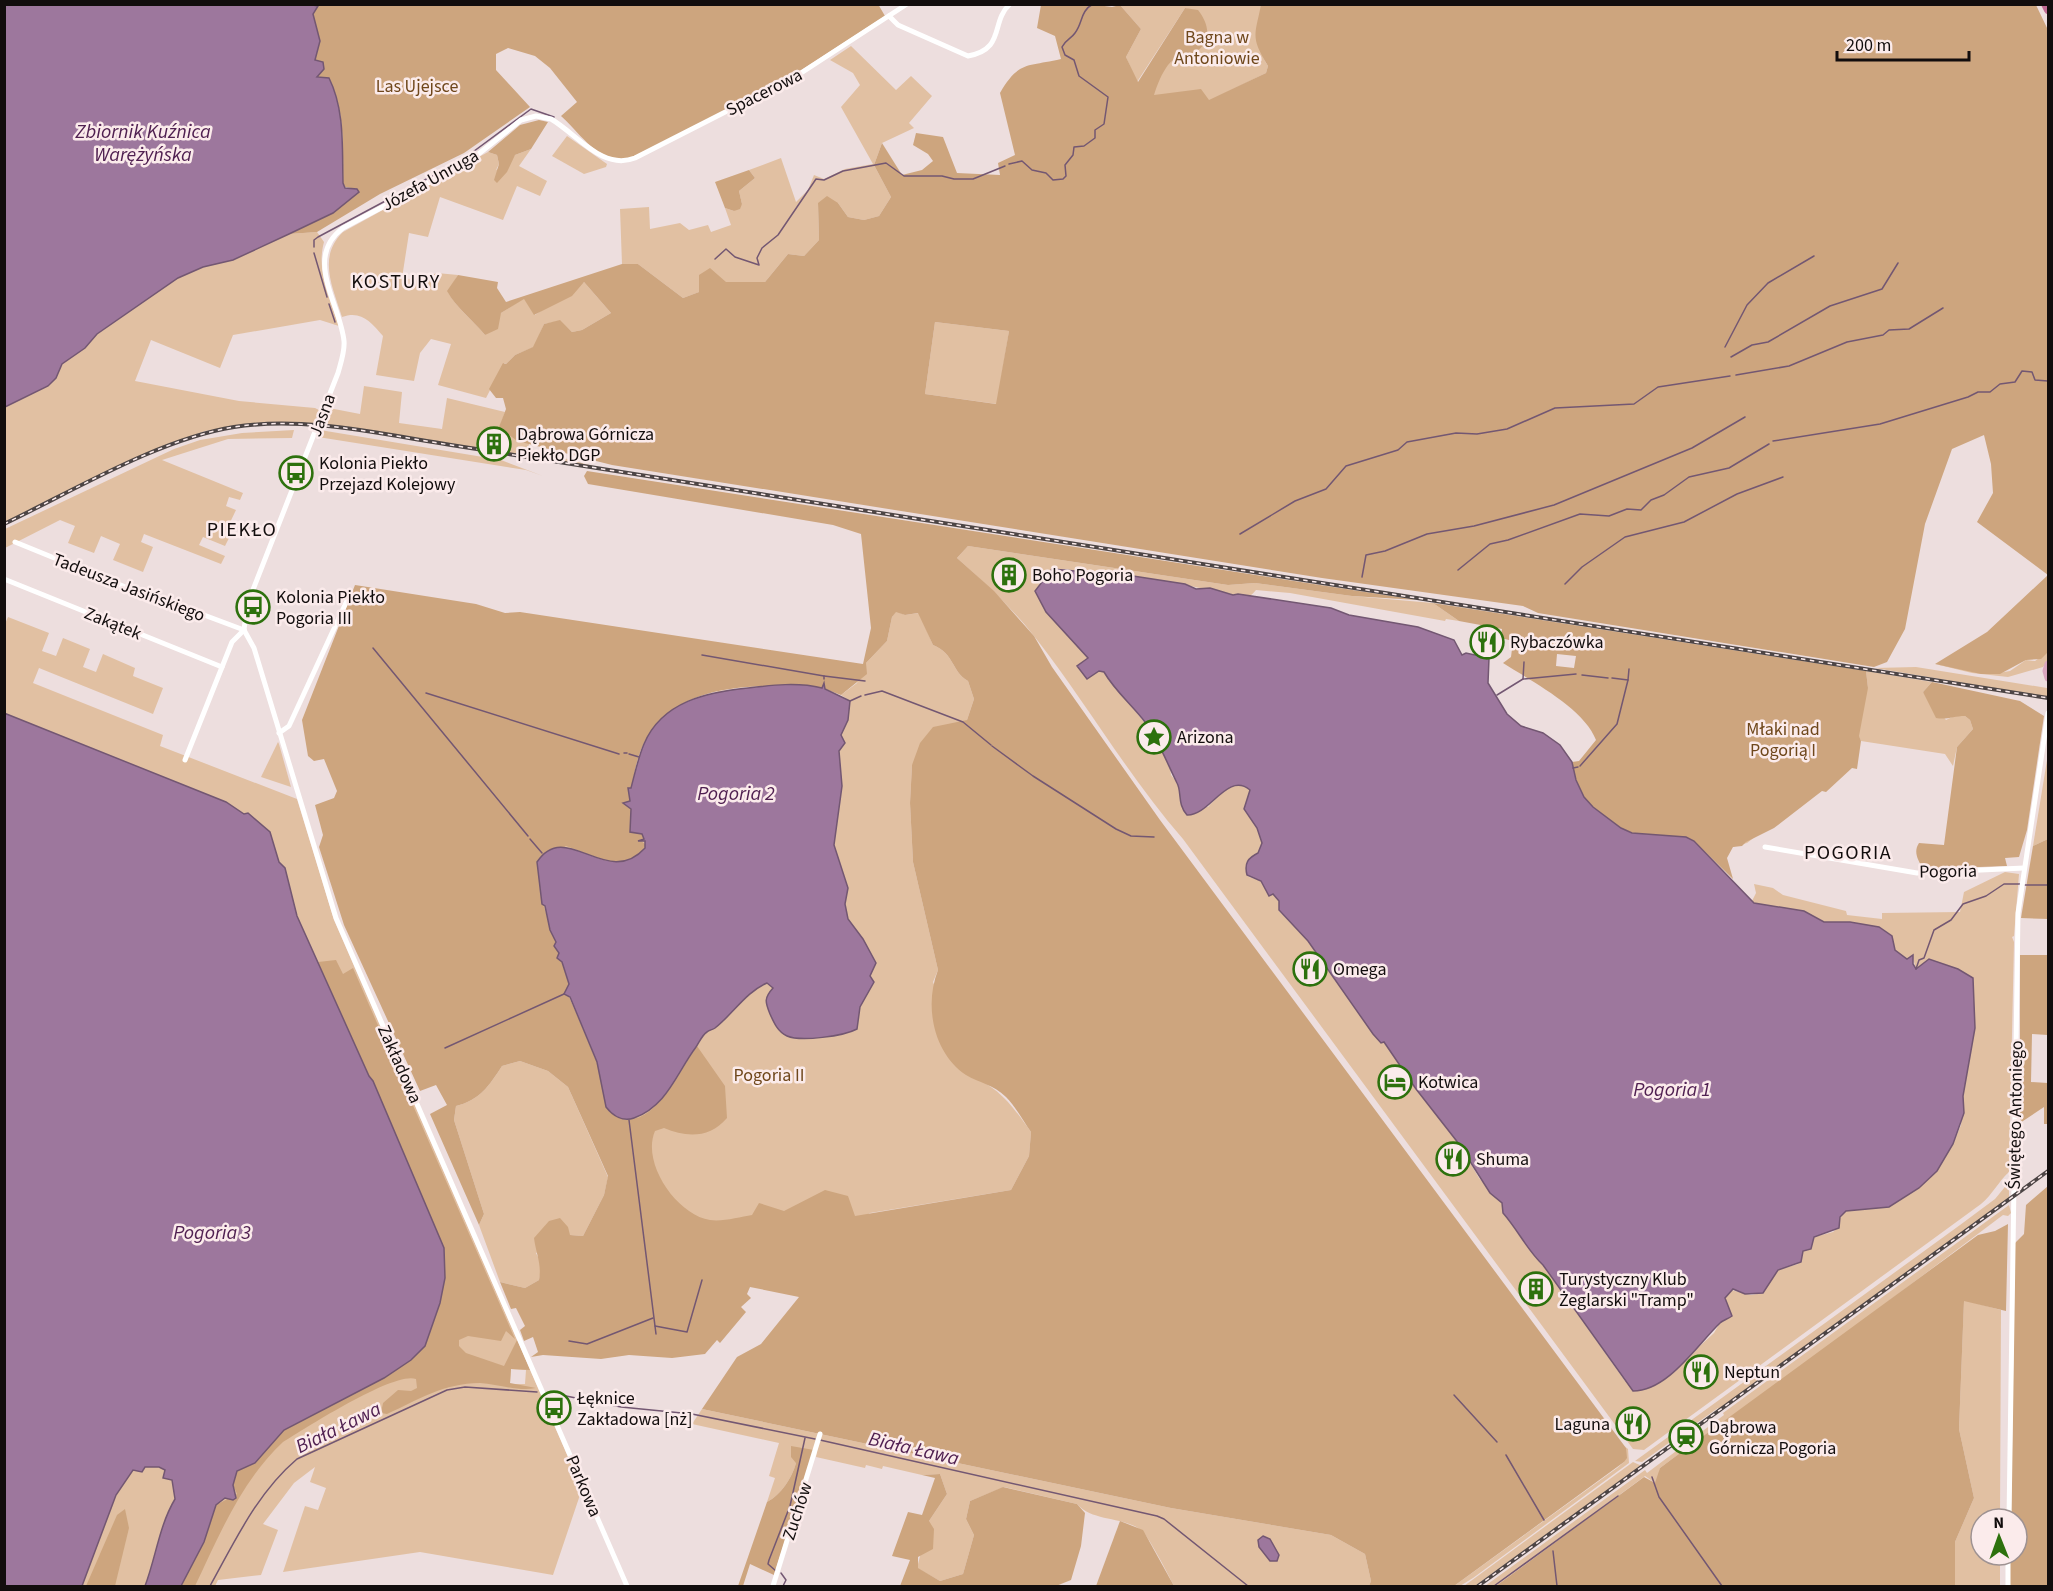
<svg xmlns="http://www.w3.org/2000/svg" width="2053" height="1591" viewBox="0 0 2053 1591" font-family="'Source Sans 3',sans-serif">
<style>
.green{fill:#e1c0a2;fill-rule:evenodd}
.forest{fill:#cda57e;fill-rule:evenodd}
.water{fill:#9d779d;stroke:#735772;stroke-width:1.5}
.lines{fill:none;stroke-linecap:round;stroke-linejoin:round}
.stream{stroke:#735772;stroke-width:1.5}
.minor{stroke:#fff;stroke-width:5}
.major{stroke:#daa6bf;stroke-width:7}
.highway{stroke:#c16b94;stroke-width:8}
.rail-casing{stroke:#4d4545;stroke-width:4}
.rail{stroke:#fbebeb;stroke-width:1.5;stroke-dasharray:4.5;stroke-linecap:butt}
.labels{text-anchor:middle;stroke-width:5;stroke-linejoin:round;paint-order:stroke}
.park-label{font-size:18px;fill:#6f471b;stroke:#fbebeb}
.street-label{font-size:18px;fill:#120d0d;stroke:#fbebeb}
.poi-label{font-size:18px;fill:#120d0d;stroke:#fbebeb;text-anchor:start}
.water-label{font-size:20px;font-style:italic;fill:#502051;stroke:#fbebeb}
.neighbourhood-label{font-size:20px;letter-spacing:1.5px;fill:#120d0d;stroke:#fbebeb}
</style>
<rect width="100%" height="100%" fill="#eddede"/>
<g class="green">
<path d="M1120 5H1267C1255 23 1256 47 1268 66L1266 73 1209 101 1143 99 1188 9 1185 8 1137 82 1126 57 1141 29Z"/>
<path d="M851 46 896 90 911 76 932 96 909 123 914 128 882 143 874 165 891 197 879 216 864 220 848 217 838 203 818 204 819 240 804 256 788 254 765 282H726L683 298 638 264H622L620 209 649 207 650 229 680 223 689 230 708 225 711 232 731 225 725 208 734 211 742 204 739 191 755 178 749 170 781 158 796 202 808 190 814 175 824 179 845 169 873 164 841 107 860 85 853 73 830 60Z"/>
<path d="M567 136 607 164 606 167 584 174 552 156Z"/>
<path d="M531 149 519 166 547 181 540 196 517 186 503 220 440 197 428 237 409 233 402 278 418 280 437 273 458 275 448 292C457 309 472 319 485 335L501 313 524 298 535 315 584 282 611 313 582 330 572 332 560 321 544 324 534 347 515 355 506 364 504 363 486 398 438 385 451 344 431 339 420 353 414 381 376 375 383 336C371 322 361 310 342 317 333 288 317 257 343 232L488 152 497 155 499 164 496 170 515 155Z"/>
<path d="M317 232 324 242C316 271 330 299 339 326L320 320 233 335 220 368 151 340 135 381 239 401 315 408 321 411 315 424 254 423 205 431 159 448 5 522V407L48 385 62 364 85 348 97 334 178 278 203 267 233 260 289 234Z"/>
<path d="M935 322 1009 331 997 404 925 394Z"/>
<path d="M364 386 402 392 399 423 442 429 447 398 505 412 501 423 517 441 529 443V451C555 454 578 463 603 468L322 425 329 408 360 414Z"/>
<path d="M294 430 292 438 228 439 162 460 243 493 240 500 229 497 226 506 236 510 224 535 229 538 225 546 203 537 199 545 225 556 221 564 144 534 141 542 153 547 143 572 113 560 120 544 101 536 94 553 68 543 75 526 60 520 5 548V529L174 449 200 440 242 433Z"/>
<path d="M320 430 501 460 543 476 526 470 318 437Z"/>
<path d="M968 546 1228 585 1255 583 1352 596 1433 603 1459 621 1446 619 1445 621 1290 593 1256 590C1254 592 1252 595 1249 596 1244 597 1189 587 1185 584L1064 569 1048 573 1037 593 1046 612 1088 658 1077 666 1087 679 1099 671 1104 672 1156 737 1170 766 1171 775 1179 785 1208 807C1219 796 1233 777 1250 790L1244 810 1257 828 1263 843 1258 854C1248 858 1242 865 1249 877L1261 881 1269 896 1273 894 1279 901V911L1308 941 1373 1034 1384 1042 1416 1089 1459 1144 1479 1178 1502 1203 1503 1213C1518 1230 1527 1250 1543 1265L1625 1381 1690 1355 1714 1333 1721 1321 1732 1316 1725 1298 1731 1290 1751 1295 1763 1293 1778 1270 1798 1264 1803 1251 1811 1249 1814 1237 1833 1232 1840 1225V1218L1846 1210 1889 1207 1919 1188 1937 1171 1953 1144 1961 1125 1963 1096 1975 1028 1973 978 1958 969H1916L1912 955 1907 959 1895 950 1890 934 1879 927 1850 922H1824L1804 911 1754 903 1752 901 1756 893 1754 884 1773 888 1783 895 1846 911 1847 915 1882 919V913L1960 912 1964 892 2005 872 2019 874 2014 936 2012 937 2014 942 2009 1172C1998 1182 1993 1194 1981 1204L1644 1450 1633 1449 1183 839C1128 776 1086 702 1034 636 1011 607 985 583 957 558Z"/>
<path d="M896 611 905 615 919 613 933 645C955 654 951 671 968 681L974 699 967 720 912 765 910 803 913 862 938 970 933 982 969 1076C999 1086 1013 1107 1031 1132L1029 1156 1011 1190 870 1213 750 1286 724 1322 541 915 535 848 620 786 718 691 760 687 779 688 850 701 841 695 857 683 866 663 887 641 892 617Z"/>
<path d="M8 617 49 633 42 651 56 656 63 638 90 649 83 667 96 672 103 654 135 668 133 676 163 688 153 714 39 668 33 683 163 735 160 746 297 799 334 920 582 1489 553 1575 420 1552 283 1572 305 1506 318 1510 326 1488 310 1482 315 1467 294 1483 263 1524 278 1530 261 1575 218 1580 215 1586H5L4 626ZM511 1369 526 1370 525 1384H510Z"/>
<path d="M2048 652V661L2043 667 2008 677 1972 673 1935 664 1993 674 2010 671 2026 660 2035 661Z"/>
<path d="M1916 667 2047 688 2048 697 1875 668Z"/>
<path d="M1866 671 1932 682 1923 692 1946 720 1954 716H1965L1970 720 1973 729 1957 747 1953 766 1945 754 1861 741 1859 737 1805 798 1747 843 1721 850 1868 688Z"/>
<path d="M278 742 279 744 291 787 261 777Z"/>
<path d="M2048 754V839L2033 846Z"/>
<path d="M520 1061 548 1071 568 1087 608 1177 604 1195 583 1236 570 1235 536 1253 542 1265 539 1280 525 1288 500 1282 479 1225 484 1214 454 1120 456 1106C480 1100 489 1086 502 1066Z"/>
<path d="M2009 1182V1198L1719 1410 1718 1408 1642 1462 1635 1461 1960 1225 1995 1199Z"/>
<path d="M2009 1205 2011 1213 2008 1216 2003 1215 1797 1370 1672 1459 1660 1468 1658 1481 1655 1483 1645 1476 1496 1586H1485L1645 1470 1647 1473 1724 1415 1723 1413Z"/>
<path d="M1964 1300 2001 1310 2000 1519H1981V1555H2000V1586H1955V1542L1974 1498 1959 1429Z"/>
<path d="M702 1409 1171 1508 1331 1535 1365 1554 1371 1581 1369 1586H1174C1170 1578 1147 1533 1141 1530 1122 1516 1093 1522 1077 1504L1004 1487 970 1501 966 1519 974 1535 963 1574 940 1581 917 1568 929 1521 947 1494 940 1474 922 1475 883 1466 882 1469 866 1465 865 1468 816 1457 817 1451 796 1463C792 1478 781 1495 767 1502L775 1478 769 1476 779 1443 692 1424Z"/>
<path d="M1623 1445 1628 1449 1629 1463 1473 1578 1460 1586H1454L1617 1468 1624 1462 1626 1448Z"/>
<path d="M1633 1462 1642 1466 1475 1586H1464Z"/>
</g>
<g class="forest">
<path d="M878 4 885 16 795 74 642 153C636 155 629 159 623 160 598 162 577 130 561 116L577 102 550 68 535 56 508 48 496 54V70L530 107 464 153 380 194 317 232 289 234 333 213 359 192 357 189 345 187 343 183C343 148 345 110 329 78L316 77 315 60 320 41 313 14 318 6 307 5Z"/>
<path d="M1089 4 1112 7 1120 5 1141 29 1126 57 1138 82 1185 8 1198 10C1210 25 1212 43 1194 53 1185 58 1175 56 1168 65 1162 73 1157 85 1154 95L1201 89 1209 100 1266 73 1268 66C1250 37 1255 35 1261 5H2036L2048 30V652L2041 659 2026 660 2000 674H1981L1935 664 1987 632 2048 575 1977 522 1993 493 1991 464 1984 435 1952 449 1925 524 1905 629 1887 662 1874 667 1538 613 1523 606 1322 578 612 465 517 441 499 427 506 409 503 398H496L489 389 503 363 506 364 515 355 533 347 544 324 560 320 572 332 582 330 611 313 584 282 572 296 534 315 524 299 501 313 498 329 485 335C472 319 457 309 447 291L458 275 498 282 497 288 506 302 622 264H638L683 298 699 292V275L710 268 726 282H765L788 254 804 256 819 240 818 203 827 196 838 203 848 217 864 220 879 216 891 197 874 165 882 143 902 175 922 170 933 161 928 154 913 145 916 133 943 137 957 173 1000 175 998 163 1015 155 1000 93C1019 60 1028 67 1061 59L1055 36 1037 28 1041 5ZM935 322 1009 331 996 404 925 394Z"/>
<path d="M539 120 548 122 531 149 515 155 507 172 497 183 494 180 499 164 497 155 488 152 520 125Z"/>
<path d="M749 170 755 178 739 191 742 204 740 209 734 211 725 208 715 182Z"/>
<path d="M587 471 1417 600 1352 596 1255 583 1228 585 968 546 957 558 994 591 1034 636 1052 667 1160 820 1626 1448 1627 1458 1624 1462 1454 1586H1369L1371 1581 1365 1554 1331 1535 1171 1508 702 1409 737 1357 761 1344 799 1297 750 1287 747 1294 751 1298 741 1307 746 1312 720 1343 717 1340 705 1354 672 1358 629 1355 601 1359 543 1355 531 1357 538 1352 533 1337 524 1341 520 1330 525 1326 516 1308 511 1309 500 1282 525 1288 539 1280C542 1264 536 1254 534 1238L549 1221 560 1218 568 1227 570 1235 583 1236 604 1195 608 1176 568 1087 548 1071 520 1061 502 1066C489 1086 480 1100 456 1106L454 1120 484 1214 479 1225 430 1114 447 1105 436 1085 420 1091 344 925 319 847 323 835 315 805 334 798 337 791 324 759 314 761 308 756 302 720 355 585 476 604 505 613 520 612 863 664 871 628 861 534 833 525 588 484 584 476ZM896 612 905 615 918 613 933 645C955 654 951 671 968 681L974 699 967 720 933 727 920 743 912 765 910 803 913 862 938 970C924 1005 933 1053 966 1075 979 1083 993 1084 1006 1097 1016 1107 1023 1121 1031 1132L1029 1156 1011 1190 855 1216 848 1196 825 1190 784 1211 759 1203 752 1215C740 1217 722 1222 710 1220 677 1215 641 1163 655 1131L664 1128C687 1138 710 1138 727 1118L725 1086 697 1046C681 1068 657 1125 623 1119 601 1077 586 1033 566 990L569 984 542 901 537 862 566 846 612 863 619 861 623 863 637 857 646 845 640 840 644 839 642 834 630 832 631 809 623 803 630 801 628 788H631C635 771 638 751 648 736 684 679 764 685 823 688V683L825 689 841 695 867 674 866 663 887 641 892 617Z"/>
<path d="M1433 603 1866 671 1868 688 1859 736 1861 741 1857 769 1852 768 1826 792 1822 791 1774 828 1746 842 1742 846 1733 847 1727 858 1733 879 1694 841 1685 837 1632 833 1621 828 1593 807 1584 797 1576 780 1572 762 1579 761 1596 740C1584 708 1531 681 1503 663L1511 657 1513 641 1501 638 1502 629 1459 621ZM1557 654 1576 656 1574 668 1556 666Z"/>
<path d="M1932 682 2020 701 2044 716 2027 830 2019 857 2005 858 2007 866 1923 869C1918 860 1913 852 1919 843L1944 845 1957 747 1973 729 1970 720 1965 716C1954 716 1947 720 1936 718L1923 692Z"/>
<path d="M2048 839V919L2021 918 2033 846Z"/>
<path d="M2020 955H2048V1035L2032 1034 2031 1082 2048 1083V1124H2044V1107L2020 1123Z"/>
<path d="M336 960 343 974 353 968 515 1339 506 1331 501 1341 468 1336 459 1340V1346L466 1353 504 1366 517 1340 530 1370 511 1369 510 1383 536 1388C519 1392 498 1384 480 1383 444 1383 418 1400 387 1414L381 1413 383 1403 398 1390 411 1391 417 1388 416 1379C394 1371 306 1428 283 1442 241 1481 219 1536 195 1586H181L204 1542 216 1505 237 1494 233 1485 237 1471 255 1463 284 1430 384 1378 425 1346 440 1303 445 1278 444 1248 373 1081 369 1076 318 962Z"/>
<path d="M2048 1186V1586H2010V1555H2017V1519H2011L2015 1243 2024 1234 2026 1205Z"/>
<path d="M2008 1224 2006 1311 1964 1301 1959 1429 1974 1498 1955 1542V1586H1496L1644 1477 1655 1483 1660 1468 1672 1459 1978 1235 1995 1231Z"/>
<path d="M791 1446 814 1450 774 1575 750 1564 743 1586H738L767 1502C781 1495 792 1478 796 1463L791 1457Z"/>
<path d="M940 1474 947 1494 929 1521 934 1529 933 1549 918 1557V1568L940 1581 963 1574 974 1535 966 1519 970 1501 1003 1487 1077 1504 1085 1513 1081 1546 1071 1580 1056 1586H900L910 1560 892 1556 908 1512 922 1515 935 1478 922 1475Z"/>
<path d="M125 1509 129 1528 115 1586H86L117 1515Z"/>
<path d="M1120 1521 1143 1530 1174 1586H1096Z"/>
</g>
<g class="water">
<path d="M307 4 318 6 313 14 320 41 315 60 323 62 324 69 317 77 329 78C345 110 342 148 343 183L345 188 357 189 359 192 333 213 289 234 233 260 203 267 178 278 97 334 85 348 62 364 56 378 48 386 5 407V5Z"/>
<path d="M1052 569 1133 576 1185 584 1196 589 1210 588 1233 595 1238 594 1331 608 1349 615 1418 627 1454 640 1462 655 1466 653 1489 658 1488 683 1507 714 1521 726 1543 733 1560 745 1572 762 1576 780 1584 797 1593 807 1621 828 1632 833 1686 837 1694 841 1754 903 1804 911 1824 922H1850L1879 927 1892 936 1895 950 1907 959 1913 955V964L1916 969 1929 959 1958 969 1973 978 1975 1028 1963 1096 1964 1113 1953 1144 1937 1171 1919 1188 1889 1207 1846 1211 1840 1217 1839 1228 1814 1237 1811 1249 1803 1251 1801 1262 1778 1270 1763 1293 1745 1294 1733 1289 1725 1298 1732 1316C1728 1319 1723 1320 1720 1323 1697 1345 1668 1391 1633 1391L1543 1265C1527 1250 1518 1230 1503 1213L1502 1203 1490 1193 1459 1144 1416 1089 1384 1042 1381 1043 1373 1034 1308 941 1279 910V901L1273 894 1269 896 1261 881 1247 875C1244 863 1248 858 1258 853L1262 843 1257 828 1244 809 1250 790C1227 771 1210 816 1187 815 1177 804 1182 792 1177 783 1167 763 1159 741 1145 722 1132 705 1115 691 1104 672L1099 671 1087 679 1077 666 1088 658 1046 612 1035 591Z"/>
<path d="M824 683 825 689 850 701 848 720 841 735 845 743 839 751 842 786 834 845 848 888 845 904 848 919 863 939 876 963 870 976 874 982 860 1007 857 1029C844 1036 801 1042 787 1036 778 1032 774 1023 770 1014 765 1002 764 998 773 988L767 983C746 992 733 1014 715 1028 712 1030 709 1030 707 1032 702 1035 699 1043 696 1047 676 1074 667 1106 634 1118 623 1122 613 1116 606 1107L597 1062 570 997 564 994 569 984 562 962 557 958 559 953 554 946 556 942 550 930 545 906 542 904 537 862C566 818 607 890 645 848V841H638L644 839 642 834 630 832 631 809 623 803 630 801 628 788H631C635 773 638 758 644 744 662 701 708 692 748 688 773 685 798 682 822 688Z"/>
<path d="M4 713 226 802 244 814 248 813 270 832 279 862 285 868 297 916 369 1076 373 1081 444 1248 445 1278 440 1303 425 1346 411 1360 384 1378 284 1430 255 1463 237 1471 233 1485 236 1498 233 1500 225 1498 216 1505 204 1542 181 1586H145C156 1557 159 1526 175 1499L172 1480 163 1478 165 1470 159 1467H145L142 1472 133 1470 116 1495 82 1586H5Z"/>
<path d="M1263 1536 1270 1539 1279 1555 1277 1561H1270L1259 1547 1258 1540Z"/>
</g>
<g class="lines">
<g class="stream">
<path d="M1009 164 1022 161 1032 170 1046 173 1053 180 1063 179 1066 176 1065 165 1073 155 1074 147 1084 146 1095 138V130L1104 124 1108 97 1079 76 1074 60 1065 55 1062 47C1066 39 1071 39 1075 33 1083 23 1080 11 1093 4"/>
<path d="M314 247V240L318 237 462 160 531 109 554 117"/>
<path d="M314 253 327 297"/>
<path d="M715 259 726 249 735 257 759 265 757 258 762 248 778 235 816 179 824 180 843 171 886 163 904 176H942L954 179H973L1005 166"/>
<path d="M329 304 335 322"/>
<path d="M1725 347 1747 305 1768 283 1814 256"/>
<path d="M1731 357 1752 345 1768 342 1830 306 1882 289 1898 263"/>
<path d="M1736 375 1789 366 1847 342 1883 335 1889 330 1909 329 1943 308"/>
<path d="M1773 441 1880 424 1968 397 1978 392H1990L2000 384 2015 382 2022 371 2032 372 2035 380 2048 381"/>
<path d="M1240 534 1295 501 1326 489 1346 466 1398 450 1407 442 1456 433 1477 434 1507 429 1555 408 1634 404 1658 387 1730 376"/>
<path d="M1458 570 1490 544 1508 540 1580 514 1609 516 1627 509 1641 510 1651 500 1664 495 1689 477 1729 468 1769 444"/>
<path d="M1362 577 1366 555 1385 551 1427 534 1474 526 1554 505 1692 448 1745 417"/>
<path d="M1565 584 1582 567 1625 537 1684 522 1737 494 1783 477"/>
<path d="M373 648 528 836"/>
<path d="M702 655 824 676V679"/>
<path d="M1582 675 1608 678"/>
<path d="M824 676 865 681"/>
<path d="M1612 678 1628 680 1629 669"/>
<path d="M1523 679 1524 662"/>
<path d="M426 693 619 754"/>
<path d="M865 695 882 691 963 722 991 745"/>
<path d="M1497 695 1523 679 1576 674"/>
<path d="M850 701 861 696"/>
<path d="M992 746 1033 776 1116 829 1131 836 1154 837"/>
<path d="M624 753H627"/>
<path d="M629 754 639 757"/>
<path d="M1580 766 1617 724 1628 680"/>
<path d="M1573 768 1578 767"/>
<path d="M530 839 542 853"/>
<path d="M2025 885H2048"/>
<path d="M1916 969 1919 960 1924 958 1934 930 1951 920 1963 904 1986 896 2004 884H2021"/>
<path d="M445 1048 564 994"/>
<path d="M629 1120 656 1334"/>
<path d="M655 1326 687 1332 702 1280"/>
<path d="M569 1341 587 1344 653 1318"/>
<path d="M551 1393 621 1407 692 1414 815 1439"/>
<path d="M1454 1395 1497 1442"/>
<path d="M820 1440 1157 1516 1164 1519 1248 1586"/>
<path d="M1506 1455 1544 1520"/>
<path d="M1652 1477 1659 1497 1722 1586"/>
<path d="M1553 1551 1557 1586"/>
<path d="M776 1571 768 1564 769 1560 790 1506 805 1438"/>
<path d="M781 1573 786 1580 783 1586"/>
<path d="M210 1586C235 1541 257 1493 297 1459L447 1390 465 1387 537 1392"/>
<path d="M1494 1586 1618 1496"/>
</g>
<g class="minor">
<path d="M889 16 898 25 968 56C1006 49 990 22 1010 4"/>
<path d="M15 542 177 608 188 609 244 630"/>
<path d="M4 579 222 667"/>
<path d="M244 630 254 648 336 918 627 1586"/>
<path d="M279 733 289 726 350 594"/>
<path d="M185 760 232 642 244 630 247 605 338 373C341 362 345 351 344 341 340 303 303 258 343 228L471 160 521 120 536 116 551 119C577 134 602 171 635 158L798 75 907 4"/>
<path d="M1765 847 1917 873 2024 868"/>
<path d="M2009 1519 2018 913 2048 713"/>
<path d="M773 1586 820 1434"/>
<path d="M2008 1586V1555"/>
</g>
<path class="major" d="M2048 664 2046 671 2048 678"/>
<path class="highway" d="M2045 4 2048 10"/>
<defs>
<g id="rail">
<path d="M4 524C73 491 159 439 234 427 305 416 380 434 451 445L2048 698"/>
<path d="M1478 1586 2048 1171"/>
</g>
</defs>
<use href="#rail" class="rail-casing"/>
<use href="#rail" class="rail"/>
</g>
<defs>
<symbol id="building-ring" viewBox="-11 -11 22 22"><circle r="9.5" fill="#fbebeb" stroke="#2d710d" stroke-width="1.5"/><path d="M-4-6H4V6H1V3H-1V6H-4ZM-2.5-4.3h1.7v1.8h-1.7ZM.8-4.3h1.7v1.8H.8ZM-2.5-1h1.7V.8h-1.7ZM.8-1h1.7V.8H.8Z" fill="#2d710d"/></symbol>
<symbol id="bus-ring" viewBox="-11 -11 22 22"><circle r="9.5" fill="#fbebeb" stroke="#2d710d" stroke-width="1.5"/><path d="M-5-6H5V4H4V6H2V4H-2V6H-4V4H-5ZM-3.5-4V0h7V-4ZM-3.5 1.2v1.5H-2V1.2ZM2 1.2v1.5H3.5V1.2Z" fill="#2d710d"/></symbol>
<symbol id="restaurant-ring" viewBox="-11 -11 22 22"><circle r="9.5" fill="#fbebeb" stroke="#2d710d" stroke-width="1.5"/><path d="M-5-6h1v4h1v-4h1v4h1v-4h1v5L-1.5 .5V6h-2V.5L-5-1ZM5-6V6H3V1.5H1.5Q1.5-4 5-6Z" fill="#2d710d"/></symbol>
<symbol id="sight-ring" viewBox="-11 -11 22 22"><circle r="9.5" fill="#fbebeb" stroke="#2d710d" stroke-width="1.5"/><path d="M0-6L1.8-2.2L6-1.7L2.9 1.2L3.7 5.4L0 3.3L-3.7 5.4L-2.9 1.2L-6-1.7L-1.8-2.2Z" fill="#2d710d"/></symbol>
<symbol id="hotel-ring" viewBox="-11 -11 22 22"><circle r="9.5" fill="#fbebeb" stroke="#2d710d" stroke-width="1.5"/><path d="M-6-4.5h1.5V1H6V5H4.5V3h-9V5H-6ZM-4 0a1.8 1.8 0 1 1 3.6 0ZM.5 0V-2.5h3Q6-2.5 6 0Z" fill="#2d710d"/></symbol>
<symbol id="station-ring" viewBox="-11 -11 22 22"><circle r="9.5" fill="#fbebeb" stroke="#2d710d" stroke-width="1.5"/><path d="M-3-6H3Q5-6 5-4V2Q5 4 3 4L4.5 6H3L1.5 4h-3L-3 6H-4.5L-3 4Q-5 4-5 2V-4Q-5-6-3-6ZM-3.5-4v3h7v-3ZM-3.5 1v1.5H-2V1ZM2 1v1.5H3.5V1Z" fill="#2d710d"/></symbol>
</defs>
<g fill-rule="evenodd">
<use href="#building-ring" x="475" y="425" width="38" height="38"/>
<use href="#bus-ring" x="277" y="454" width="38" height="38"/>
<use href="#building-ring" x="990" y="556" width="38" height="38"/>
<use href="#bus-ring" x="234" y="588" width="38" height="38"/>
<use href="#restaurant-ring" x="1468" y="623" width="38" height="38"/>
<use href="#sight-ring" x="1135" y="718" width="38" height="38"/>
<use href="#restaurant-ring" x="1291" y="950" width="38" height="38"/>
<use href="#hotel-ring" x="1376" y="1063" width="38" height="38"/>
<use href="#restaurant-ring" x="1434" y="1140" width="38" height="38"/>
<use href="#building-ring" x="1517" y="1270" width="38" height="38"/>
<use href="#restaurant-ring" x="1682" y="1353" width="38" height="38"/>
<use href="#bus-ring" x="535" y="1389" width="38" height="38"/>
<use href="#restaurant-ring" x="1614" y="1405" width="38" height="38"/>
<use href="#station-ring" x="1667" y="1418" width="38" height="38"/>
</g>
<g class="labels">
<g class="park-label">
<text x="1217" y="43">Bagna w<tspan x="1217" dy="21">Antoniowie</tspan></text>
<text x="417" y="92">Las Ujejsce</text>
<text x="1783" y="735">Młaki nad<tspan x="1783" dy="21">Pogorią I</tspan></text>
<text x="769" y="1081">Pogoria II</text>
</g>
<g class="street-label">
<text transform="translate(764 92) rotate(-27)" y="6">Spacerowa</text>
<text transform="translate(430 180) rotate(-29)" y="6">Józefa Unruga</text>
<text transform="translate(322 415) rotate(-69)" y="6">Jasna</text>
<text transform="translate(129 587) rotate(21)" y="6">Tadeusza Jasińskiego</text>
<text transform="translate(113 623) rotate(22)" y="6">Zakątek</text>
<text transform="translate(1948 871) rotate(-1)" y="6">Pogoria</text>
<text transform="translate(400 1064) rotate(66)" y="6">Zakładowa</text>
<text transform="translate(2015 1115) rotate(-89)" y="6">Świętego Antoniego</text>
<text transform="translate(584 1486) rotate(67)" y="6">Parkowa</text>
<text transform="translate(797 1511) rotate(-72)" y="6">Zuchów</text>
</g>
<g class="poi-label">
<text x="517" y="440">Dąbrowa Górnicza<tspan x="517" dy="21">Piekło DGP</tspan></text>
<text x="319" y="469">Kolonia Piekło<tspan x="319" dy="21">Przejazd Kolejowy</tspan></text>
<text x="1032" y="581">Boho Pogoria</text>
<text x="276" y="603">Kolonia Piekło<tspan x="276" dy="21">Pogoria III</tspan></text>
<text x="1510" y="648">Rybaczówka</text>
<text x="1177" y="743">Arizona</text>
<text x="1333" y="975">Omega</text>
<text x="1418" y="1088">Kotwica</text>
<text x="1476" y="1165">Shuma</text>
<text x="1559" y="1285">Turystyczny Klub<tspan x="1559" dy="21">Żeglarski "Tramp"</tspan></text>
<text x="1724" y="1378">Neptun</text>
<text x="577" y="1404">Łęknice<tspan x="577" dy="21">Zakładowa [nż]</tspan></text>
<text x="1610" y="1430" text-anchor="end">Laguna</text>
<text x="1709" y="1433">Dąbrowa<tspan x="1709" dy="21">Górnicza Pogoria</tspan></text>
</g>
<g class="water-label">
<text x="143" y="138">Zbiornik Kuźnica<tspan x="143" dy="23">Warężyńska</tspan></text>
<text x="736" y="800">Pogoria 2</text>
<text x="1672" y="1096">Pogoria 1</text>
<text x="212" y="1239">Pogoria 3</text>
<text transform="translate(338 1427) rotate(-26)" y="7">Biała Ława</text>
<text transform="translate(914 1448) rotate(13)" y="7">Biała Ława</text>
</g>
<g class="neighbourhood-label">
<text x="396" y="288">KOSTURY</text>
<text x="242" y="536">PIEKŁO</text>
<text x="1848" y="859">POGORIA</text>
</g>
</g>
<rect width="2053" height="1591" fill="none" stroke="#120d0d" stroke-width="12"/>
<g transform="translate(1999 1537) rotate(359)"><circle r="28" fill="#fbebeb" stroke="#9e9292" stroke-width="1.5"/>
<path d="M0-4.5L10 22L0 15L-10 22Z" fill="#2d710d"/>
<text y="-9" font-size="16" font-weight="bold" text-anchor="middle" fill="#120d0d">N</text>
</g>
<path d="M1837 51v9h132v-9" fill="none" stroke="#120d0d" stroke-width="3"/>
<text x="1846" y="51" font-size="18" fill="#120d0d" stroke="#fbebeb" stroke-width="4.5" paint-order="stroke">200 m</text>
</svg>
